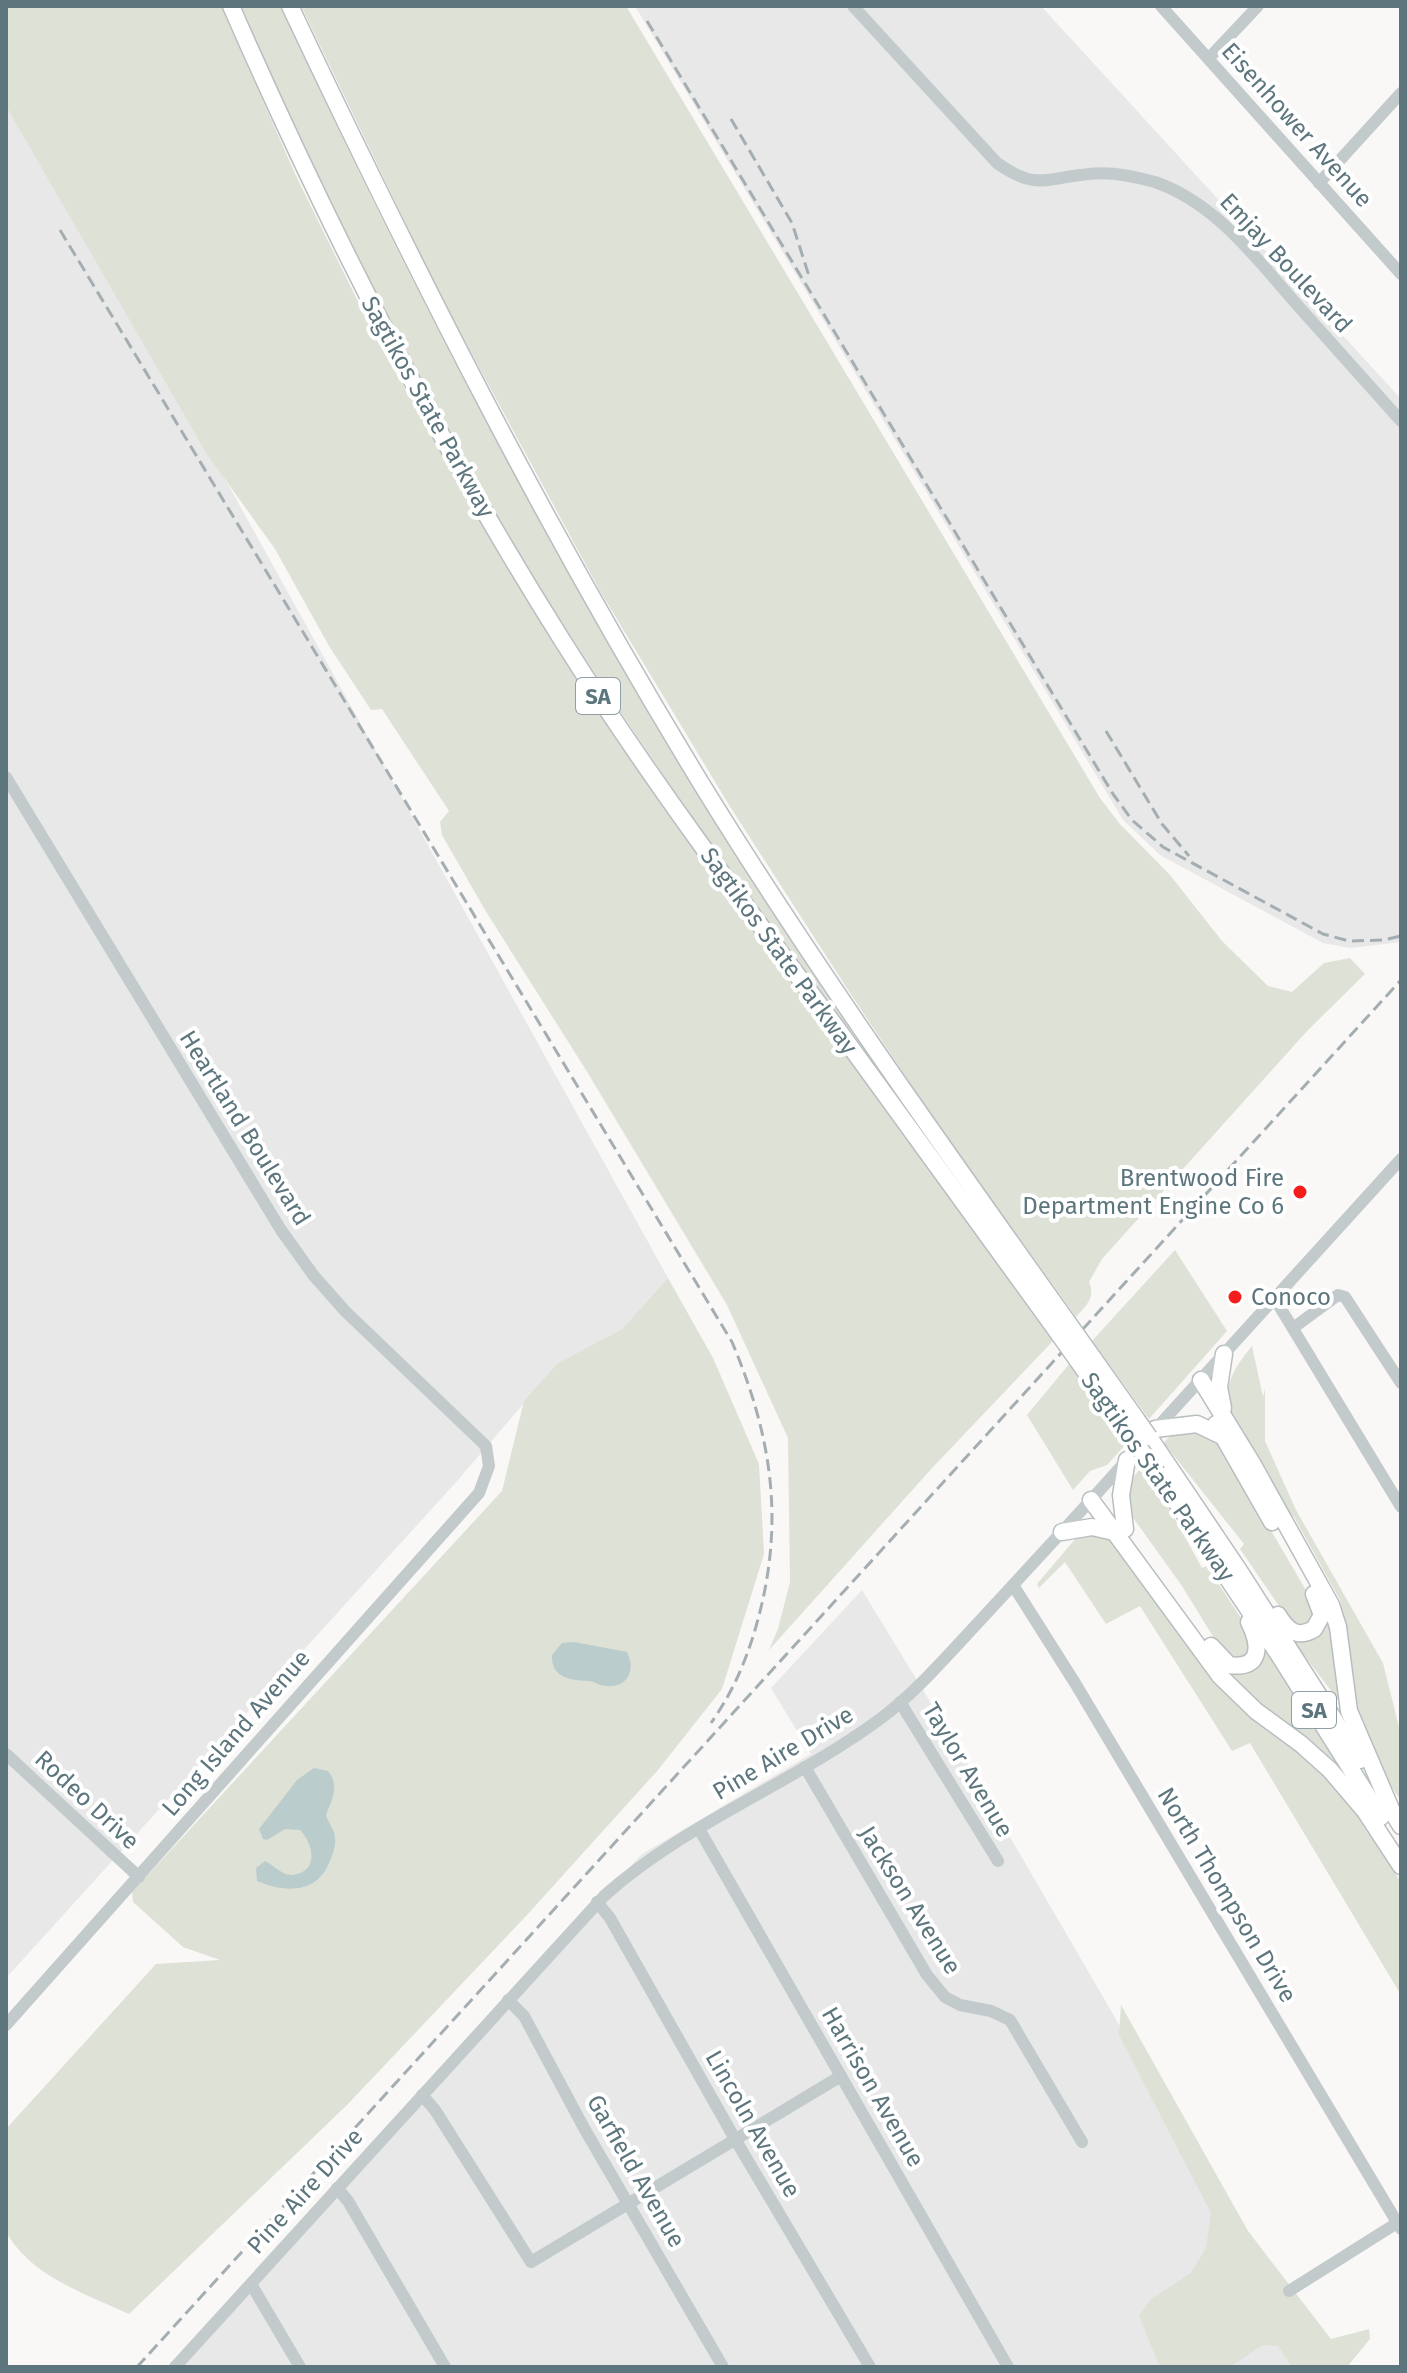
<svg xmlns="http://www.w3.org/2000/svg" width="1407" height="2373" viewBox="0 0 1407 2373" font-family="'Fira Sans',sans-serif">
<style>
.built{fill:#e7e8e7}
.green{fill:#dde1d6}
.water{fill:#bbcccd}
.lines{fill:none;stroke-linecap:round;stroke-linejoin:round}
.highway-casing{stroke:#b8bec0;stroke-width:19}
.minor{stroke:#c3cacc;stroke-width:12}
.highway{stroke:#fff;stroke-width:16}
.rail{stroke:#a4aeb2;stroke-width:3;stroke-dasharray:12 6;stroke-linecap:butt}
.highway-bridge-casing{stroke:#b8bec0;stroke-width:19;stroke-linecap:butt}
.highway-bridge{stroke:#fff;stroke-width:16}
.poi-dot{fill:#f41e1b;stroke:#fff;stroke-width:3}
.labels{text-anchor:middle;stroke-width:8;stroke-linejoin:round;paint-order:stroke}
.shield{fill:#fff;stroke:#8e9fa5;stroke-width:2}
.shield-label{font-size:22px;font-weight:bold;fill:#5d767e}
.street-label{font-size:24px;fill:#5d767e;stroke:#fff}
.poi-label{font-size:24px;fill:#5d767e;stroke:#fff;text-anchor:end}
</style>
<rect width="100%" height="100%" fill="#f9f8f6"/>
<g class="built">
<path d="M635 6H1041L1401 399V942L1351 948 1323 943 1160 855 1123 820Z"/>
<path d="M6 84 668 1278 622 1329 557 1365 457 1481 6 1978Z"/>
<path d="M862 1590 956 1744 1318 2367H175L642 1854 811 1754 771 1688Z"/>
</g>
<g class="green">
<path d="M6 6H221L296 176 376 338 469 502 556 644 645 781 975 1230 1053 1341 933 1467 769 1650 778 1629 790 1582 788 1438 727 1305 586 1070 485 910 442 835 440 822 449 811 382 709 371 710 329 646 275 549 207 454 6 106Z"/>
<path d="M241 6H281C391 248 514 484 650 713 713 820 782 924 850 1029L845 1032C754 907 665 780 580 651 519 559 459 465 408 367 347 249 293 128 241 6Z"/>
<path d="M301 6H626L1100 798 1119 823 1170 875 1222 941 1268 986 1292 992 1324 963 1350 958 1365 974 1308 1030 1102 1259 1089 1282C1096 1298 1086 1305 1076 1317L944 1134 850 993 729 805 600 591 441 297Z"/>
<path d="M1175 1250 1227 1331 1149 1419 1092 1341Z"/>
<path d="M668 1278 713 1358 759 1464 764 1554 722 1689 658 1770 526 1916 347 2105 129 2314C84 2293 32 2277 6 2232V2129L156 1964 220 1960 183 1947 133 1902 132 1892 502 1491 524 1401 557 1364 622 1329Z"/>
<path d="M1252 1346 1263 1397 1265 1388V1441L1296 1510 1383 1663 1401 1735V1801L1373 1758 1362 1727 1365 1724 1354 1704 1349 1669 1348 1637 1340 1600 1294 1517 1278 1503 1226 1402C1228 1377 1237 1365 1252 1346Z"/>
<path d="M1070 1363 1126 1444 1107 1465 1090 1471 1073 1490 1027 1415Z"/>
<path d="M1193 1430 1218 1440 1317 1609 1307 1629 1290 1622 1240 1549 1244 1544 1167 1447 1146 1472 1159 1490 1202 1568 1207 1566 1252 1635 1255 1644 1243 1661 1225 1656 1182 1586 1129 1512 1130 1490 1134 1476 1168 1438 1173 1434Z"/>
<path d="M1088 1533 1114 1539 1153 1591 1293 1743 1361 1812 1401 1883V1995L1250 1743 1232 1751 1140 1606 1106 1624 1065 1562 1039 1588 1037 1584 1076 1538Z"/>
<path d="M1327 1611 1345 1709 1291 1638C1318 1644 1320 1633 1327 1611Z"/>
<path d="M1264 1645 1346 1774 1342 1778 1245 1696 1225 1670Z"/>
<path d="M1121 2005 1248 2231 1331 2339 1369 2329 1370 2339 1347 2367H1292L1278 2346 1263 2345 1230 2367H1160L1139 2316 1151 2299 1191 2273 1206 2248 1211 2213 1119 2035Z"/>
</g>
<g class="water">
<path d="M574 1642 627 1652C636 1670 628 1688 606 1686 599 1686 595 1681 588 1681 570 1680 551 1678 552 1655L562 1643Z"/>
<path d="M314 1768 328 1771C340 1786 332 1799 326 1815 328 1823 335 1829 335 1838 336 1847 332 1856 329 1863 316 1895 283 1892 257 1881L256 1868 265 1861C274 1865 282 1876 293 1875 320 1871 313 1843 300 1830L285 1829 267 1840 263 1839 259 1829 297 1780Z"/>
</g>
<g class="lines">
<defs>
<g id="highway">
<path d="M231 6C327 225 434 437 562 640 647 775 743 903 839 1031 912 1130 984 1230 1056 1330"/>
<path d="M290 6C417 275 551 539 707 793 819 974 943 1147 1066 1320"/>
<path d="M1093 1358 1137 1420"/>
<path d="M1083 1368 1127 1430"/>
<path d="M1201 1380 1252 1463 1331 1605 1338 1627 1349 1711 1391 1809"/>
<path d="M1223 1408 1219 1387 1224 1354"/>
<path d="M1216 1424 1272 1522"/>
<path d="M1155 1429 1197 1424 1222 1436"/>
<path d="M1149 1437 1240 1572 1360 1760"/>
<path d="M1157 1473 1279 1655 1381 1817"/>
<path d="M1091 1500 1220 1676 1256 1711 1301 1744 1330 1770 1365 1811 1401 1866"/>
<path d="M1125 1529 1121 1495 1127 1460"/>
<path d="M1062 1532 1092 1527 1114 1532"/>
<path d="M1278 1615C1287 1630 1297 1639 1314 1629L1322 1615 1314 1594"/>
<path d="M1211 1646 1229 1665C1263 1670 1260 1644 1249 1622"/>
<path d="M1385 1800 1401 1826"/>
</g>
</defs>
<use href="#highway" class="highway-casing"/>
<g class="minor">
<path d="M853 6 997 163C1037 191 1045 178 1089 174 1110 171 1134 176 1155 182 1218 204 1257 260 1300 308 1334 346 1367 383 1401 421"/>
<path d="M1161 6 1401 274"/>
<path d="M1209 58 1258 6"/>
<path d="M1319 183 1401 93"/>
<path d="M6 777 281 1230 314 1276 345 1311 486 1446 489 1466 479 1493 6 2025"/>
<path d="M1275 1299 1401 1507"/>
<path d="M1293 1328 1338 1295 1345 1297 1401 1383"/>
<path d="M1153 1432 1401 1159"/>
<path d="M1013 1585 1075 1683 1401 2229"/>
<path d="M900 1702 998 1861"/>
<path d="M6 1754 139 1877"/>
<path d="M805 1767 927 1975 945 1997 960 2005 991 2011 1010 2020 1082 2142"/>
<path d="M699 1829 1008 2367"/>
<path d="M597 1902 610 1918 735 2139 870 2367"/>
<path d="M508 2000 524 2016 584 2128 723 2367"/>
<path d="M422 2095 435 2110 531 2262 841 2076"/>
<path d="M337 2188 348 2201 445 2367"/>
<path d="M251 2284 300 2367"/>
<path d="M1289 2291 1397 2223"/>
<path d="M175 2367 604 1896C685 1823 792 1784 880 1719 915 1693 945 1658 975 1626 1026 1571 1077 1516 1127 1460"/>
</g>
<use href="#highway" class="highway"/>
<g class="rail">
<path d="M647 21 1113 794 1132 820 1163 847 1323 934 1349 941 1384 940 1401 936"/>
<path d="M731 119 792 223 810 279"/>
<path d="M60 230 732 1342C772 1437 785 1522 757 1623 747 1659 733 1692 711 1723"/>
<path d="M1106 731 1162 824 1189 856"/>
<path d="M137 2367 1401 980"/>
</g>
<defs>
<g id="highway-bridge">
<path d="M1066 1320 1093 1358"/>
<path d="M1056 1330 1083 1368"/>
<path d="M1137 1420 1149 1437"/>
<path d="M1127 1430 1157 1473"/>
</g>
</defs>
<use href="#highway-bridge" class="highway-bridge-casing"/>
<use href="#highway-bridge" class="highway-bridge"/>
</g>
<g class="poi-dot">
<circle cx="1300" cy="1192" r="8"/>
<circle cx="1235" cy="1297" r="8"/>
</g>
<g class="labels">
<g class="shield">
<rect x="576" y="678" width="44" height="36" rx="6"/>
<rect x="1292" y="1692" width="44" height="36" rx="6"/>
</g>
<g class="shield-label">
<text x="598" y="704">SA</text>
<text x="1314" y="1718">SA</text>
</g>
<g class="street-label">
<text transform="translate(1297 125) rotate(48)" y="8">Eisenhower Avenue</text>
<text transform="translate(1286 263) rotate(47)" y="8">Emjay Boulevard</text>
<text transform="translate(428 407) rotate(61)" y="8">Sagtikos State Parkway</text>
<text transform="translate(779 951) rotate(54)" y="8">Sagtikos State Parkway</text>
<text transform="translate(245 1128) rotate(58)" y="8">Heartland Boulevard</text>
<text transform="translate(1158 1477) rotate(55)" y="8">Sagtikos State Parkway</text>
<text transform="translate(236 1733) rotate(-49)" y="8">Long Island Avenue</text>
<text transform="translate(783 1753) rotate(-31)" y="8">Pine Aire Drive</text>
<text transform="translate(968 1770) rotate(59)" y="8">Taylor Avenue</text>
<text transform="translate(87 1800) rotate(43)" y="8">Rodeo Drive</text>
<text transform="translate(1227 1895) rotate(59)" y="8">North Thompson Drive</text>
<text transform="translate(910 1900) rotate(58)" y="8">Jackson Avenue</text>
<text transform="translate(873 2087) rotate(60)" y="8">Harrison Avenue</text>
<text transform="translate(753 2124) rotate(60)" y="8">Lincoln Avenue</text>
<text transform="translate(636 2171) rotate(60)" y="8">Garfield Avenue</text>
<text transform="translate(305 2191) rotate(-48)" y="8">Pine Aire Drive</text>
</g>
<g class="poi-label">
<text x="1284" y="1186">Brentwood Fire<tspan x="1284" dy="28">Department Engine Co 6</tspan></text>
<text x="1251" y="1305" text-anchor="start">Conoco</text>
</g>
</g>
<rect width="1407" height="2373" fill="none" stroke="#5d767e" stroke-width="16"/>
</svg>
